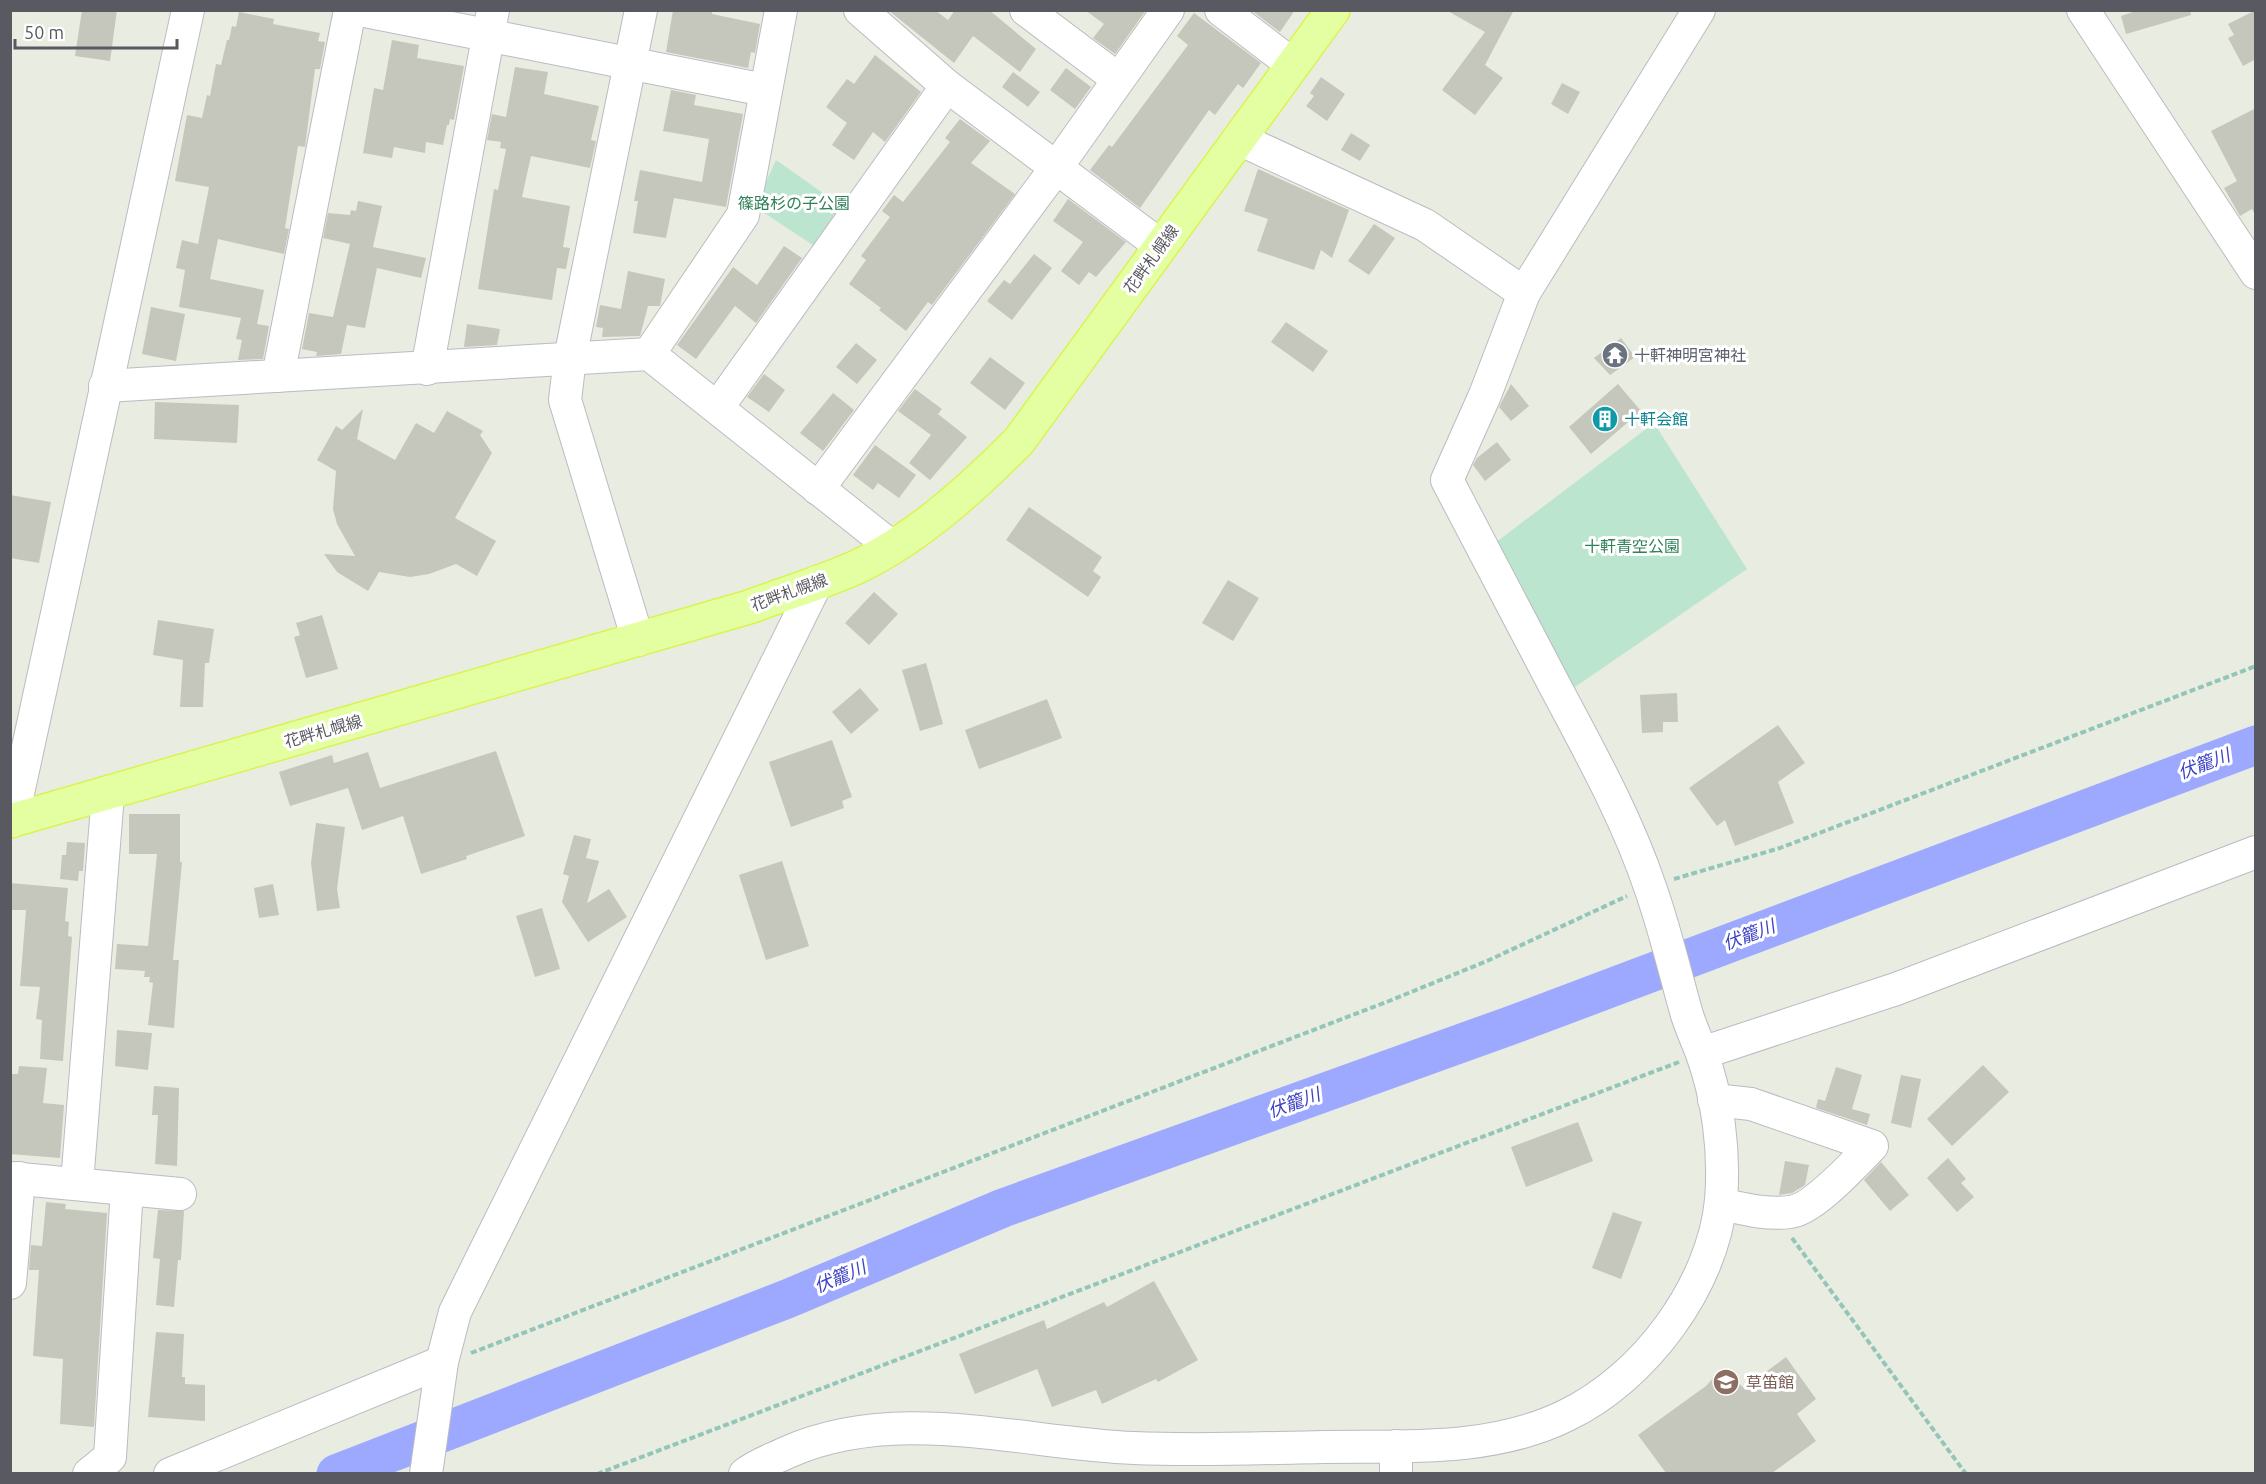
<svg xmlns="http://www.w3.org/2000/svg" width="2266" height="1484" viewBox="0 0 2266 1484" font-family="Ubuntu,'Noto Sans JP',sans-serif">
<style>
.green{fill:#bbe5ce}
.lines{fill:none;stroke-linecap:round;stroke-linejoin:round}
.river{stroke:#9da8ff;stroke-width:39}
.building{fill:#c6c7bc}
.minor-casing{stroke:#bbbbc2;stroke-width:34}
.major-casing{stroke:#d9f450;stroke-width:36}
.path{stroke:#94c5b9;stroke-width:4;stroke-dasharray:6 3;stroke-linecap:butt}
.minor{stroke:#fff;stroke-width:32}
.major{stroke:#e4ffa2;stroke-width:33}
.labels{text-anchor:middle;stroke-width:6;stroke-linejoin:round;paint-order:stroke}
.park-label{font-size:16px;fill:#318058;stroke:#fff}
.street-label{font-size:16px;fill:#595961;stroke:#fff}
.worship-label{font-size:16px;fill:#5b616d;stroke:#fff;text-anchor:start}
.culture-label{font-size:16px;fill:#0d838f;stroke:#fff;text-anchor:start}
.education-label{font-size:16px;fill:#785e54;stroke:#fff;text-anchor:start}
.water-label{font-size:18px;font-style:italic;fill:#3d42c5;stroke:#fff}
</style>
<rect width="100%" height="100%" fill="#e9ece0"/>
<g class="green">
<path d="M776 160 840 205 816 247 755 207Z"/>
<path d="M1654 423 1747 569 1572 689 1495 543Z"/>
</g>
<g class="lines">
<path class="river" d="M336 1474 787 1299 1003 1208 1512 1025 2256 745"/>
</g>
<g class="building">
<path d="M82 10H117L110 61 75 56Z"/>
<path d="M673 10H712V14L760 24 755 53 751 52 748 68 666 52Z"/>
<path d="M888 10H935L948 20 955 10H989L1036 49 1020 72 973 36 954 63Z"/>
<path d="M1085 10H1146L1115 54 1093 38 1104 24Z"/>
<path d="M1251 10H1295L1280 32Z"/>
<path d="M1446 10H1514L1485 65 1503 78 1475 115 1442 90 1485 32Z"/>
<path d="M2139 10H2190L2191 15 2126 34 2121 16Z"/>
<path d="M2256 10V59L2243 66 2228 38 2234 35 2228 24Z"/>
<path d="M239 12 274 19 273 24 320 33 318 41 325 42 320 69H315L305 147 298 146 285 228 289 229 284 254 218 239 210 279 264 290 257 324 269 326 263 359 238 360 242 340 236 339 241 318 179 307 185 270 176 268 182 240 198 244 209 187 175 181 187 115 202 118 207 95 210 96 216 64 221 65 227 40H229L232 26 236 27Z"/>
<path d="M1194 13 1261 63 1243 88 1238 84 1215 115 1209 110 1140 208 1090 170 1109 145 1112 147 1188 45 1177 36Z"/>
<path d="M392 40 419 45 417 58 464 66 454 120 450 119 449 125H447L443 145 426 142 425 153 394 147 392 158 363 153 374 88 383 90Z"/>
<path d="M875 55 921 92 885 142 873 132 854 160 832 145 847 123 826 107 847 79 854 84Z"/>
<path d="M515 67 548 72 544 94 599 106 591 140 596 141 590 168 531 156 522 197 570 206 563 247 570 248 566 269 557 268 552 300 478 289 494 189 498 190 506 149 500 148 501 142 487 140 492 114 506 117Z"/>
<path d="M1066 68 1091 87 1075 109 1050 90Z"/>
<path d="M1013 72 1040 92 1028 107 1002 87Z"/>
<path d="M1321 77 1345 94 1327 121 1306 106 1314 96 1310 93Z"/>
<path d="M1562 83 1580 92 1568 114 1551 104Z"/>
<path d="M671 90 696 95 694 105 743 114 726 207 674 198 666 238 633 233 638 201H634L640 170 702 182 709 139 663 131Z"/>
<path d="M2256 108V216L2252 209 2240 216 2224 188 2237 181 2211 131Z"/>
<path d="M960 119 990 141 971 163 1015 194 932 305 928 302 906 331 879 310 881 308 849 284 866 260 861 256 890 217 882 211 894 195 903 202 950 142 945 138Z"/>
<path d="M1351 133 1370 145 1360 161 1341 150Z"/>
<path d="M1258 169 1349 210 1332 258 1321 250 1314 270 1257 251 1268 219 1244 211Z"/>
<path d="M1068 199 1126 242 1096 277 1089 272 1079 285 1061 271 1083 242 1053 221Z"/>
<path d="M358 201 382 206 373 247 426 258 421 278 377 268 365 328 347 325 341 354 316 356 317 352 302 349 309 313 333 317 350 244 323 238 328 213 350 215 351 210 356 211Z"/>
<path d="M1374 224 1395 238 1369 275 1348 261Z"/>
<path d="M784 246 802 258 756 323 735 306 696 359 677 345 733 267 757 285Z"/>
<path d="M1034 254 1052 268 1012 320 987 301 1004 280 1010 284Z"/>
<path d="M628 271 665 279 660 306H648L640 336 602 337 603 328 596 327 600 305 621 309Z"/>
<path d="M151 307 185 314 176 361 142 354Z"/>
<path d="M1286 322 1328 351 1313 372 1271 342Z"/>
<path d="M467 324 500 329 497 345 464 347Z"/>
<path d="M1621 338 1635 357 1610 375 1594 358Z"/>
<path d="M856 343 877 360 857 384 836 367Z"/>
<path d="M990 357 1025 383 1005 410 970 383Z"/>
<path d="M764 374 785 390 769 412 747 397Z"/>
<path d="M1511 384 1529 406 1511 421 1499 407Z"/>
<path d="M1618 384 1641 411 1591 454 1569 427Z"/>
<path d="M915 389 942 409 938 414 967 437 930 480 909 463 931 435 898 411Z"/>
<path d="M833 393 854 410 823 451 800 433Z"/>
<path d="M155 402 239 405 237 443 154 439Z"/>
<path d="M363 409 357 439 395 460 416 423 434 433 447 411 483 431 480 435 492 453 455 518 496 541 477 576 456 564 429 574 410 577 379 572 368 591 337 572 324 554 355 556 337 524 333 509 336 471 317 460 336 426 342 430Z"/>
<path d="M1497 442 1511 460 1485 481 1473 465 1477 458Z"/>
<path d="M875 445 916 475 899 498 878 483 873 490 853 475Z"/>
<path d="M10 495 51 502 39 563 10 558Z"/>
<path d="M1029 507 1102 557 1093 571 1101 577 1088 597 1006 540Z"/>
<path d="M1228 580 1259 598 1233 641 1202 623Z"/>
<path d="M874 592 898 614 869 645 845 623Z"/>
<path d="M322 615 338 669 306 678 294 637 300 635 296 623Z"/>
<path d="M158 620 214 629 209 663H205L203 707H180L183 660 153 655Z"/>
<path d="M926 663 943 724 920 731 902 670Z"/>
<path d="M860 688 879 710 851 734 832 712Z"/>
<path d="M1677 693 1678 722H1663V732L1642 733 1640 695Z"/>
<path d="M1047 699 1062 738 979 769 965 730Z"/>
<path d="M1778 725 1805 763 1778 782 1794 823 1735 846 1725 820 1717 826 1689 788Z"/>
<path d="M832 740 852 797 842 801 844 808 791 827 769 762Z"/>
<path d="M496 751 525 836 466 856 467 859 421 874 403 816 362 830 348 788 290 806 279 772 332 755 334 763 368 752 380 788Z"/>
<path d="M129 814H180V862H182L173 960H179L174 1028 148 1025 153 983 149 982 150 977H144L145 971 115 969 117 944 148 946 152 904 157 854H129Z"/>
<path d="M316 823 345 827 337 889 340 908 317 911 311 863Z"/>
<path d="M574 835 591 839 586 858 599 861 587 903 609 889 627 917 588 942 562 902 569 876 563 874Z"/>
<path d="M67 842 85 843 83 871H79L78 881 60 879 62 855H66Z"/>
<path d="M782 861 809 946 766 960 739 875Z"/>
<path d="M10 883 68 888 65 921 69 922 68 936 72 937 63 1061 40 1059 42 1020 36 1019 40 987 20 986 26 910H10Z"/>
<path d="M273 884 279 915 259 918 254 888Z"/>
<path d="M542 908 560 969 535 977 516 916Z"/>
<path d="M117 1030 152 1033 148 1070 115 1066Z"/>
<path d="M1983 1065 2009 1092 1952 1146 1927 1119Z"/>
<path d="M19 1066 47 1068 43 1103 64 1105 60 1158 10 1154V1089L12 1074H18Z"/>
<path d="M1836 1067 1862 1075 1852 1109 1870 1114 1867 1125 1816 1108 1818 1099 1825 1101Z"/>
<path d="M1901 1075 1921 1079 1911 1128 1891 1123Z"/>
<path d="M154 1086 179 1088 177 1166 155 1164 158 1115H152Z"/>
<path d="M1578 1122 1593 1161 1526 1187 1511 1147Z"/>
<path d="M1948 1158 1966 1179 1961 1183 1974 1197 1957 1212 1927 1178Z"/>
<path d="M1785 1161 1809 1165 1805 1185 1792 1193 1779 1195Z"/>
<path d="M1881 1162 1909 1195 1890 1211 1864 1180Z"/>
<path d="M46 1202 66 1204 65 1209 107 1213 94 1427 60 1424 63 1359 33 1356 39 1270H29L31 1245 42 1246Z"/>
<path d="M158 1210 184 1211 181 1260H178L174 1307 156 1305 160 1259 153 1258Z"/>
<path d="M1613 1212 1642 1222 1621 1279 1592 1268Z"/>
<path d="M1154 1281 1198 1360 1158 1382 1156 1379 1102 1404 1096 1390 1052 1407 1037 1369 975 1394 959 1354 1044 1320 1047 1329 1104 1302 1107 1307Z"/>
<path d="M156 1332 184 1334 182 1377H185V1384L205 1385V1421L148 1417Z"/>
<path d="M1786 1357 1816 1399 1797 1414 1816 1441 1772 1473H1666L1638 1435 1706 1386 1715 1376 1728 1374 1744 1388Z"/>
</g>
<g class="lines">
<defs>
<g id="minor">
<path d="M360 10 765 90"/>
<path d="M860 10 947 86 1161 246"/>
<path d="M1026 10 1118 79"/>
<path d="M1221 10 1293 65"/>
<path d="M2083 10 2256 273"/>
<path d="M1524 293 1699 10"/>
<path d="M649 354 743 215 781 10"/>
<path d="M427 369 493 10"/>
<path d="M278 376 350 10"/>
<path d="M105 386 649 354 892 547"/>
<path d="M718 407 947 86"/>
<path d="M818 489 1056 168 1168 10"/>
<path d="M638 640 565 400 570 358 641 10"/>
<path d="M12 821 188 10"/>
<path d="M1702 1053 1896 989 2256 852"/>
<path d="M1714 1100 1751 1104 1872 1146C1855 1163 1813 1210 1790 1212 1766 1215 1744 1209 1721 1204"/>
<path d="M10 1178 180 1194"/>
<path d="M77 1183 108 794"/>
<path d="M10 1283 19 1178"/>
<path d="M89 1474 110 1457 127 1189"/>
<path d="M170 1474 442 1362"/>
<path d="M426 1474 442 1362 455 1312 817 582"/>
<path d="M745 1474C758 1464 773 1459 788 1452 897 1404 1020 1443 1134 1448 1198 1451 1261 1448 1324 1447 1404 1446 1493 1452 1567 1415 1644 1378 1713 1286 1721 1200 1725 1151 1718 1097 1701 1051 1696 1039 1691 1027 1687 1015 1675 973 1665 929 1650 887 1627 819 1591 754 1557 690 1520 620 1483 550 1447 480L1485 395 1524 293 1425 225 1239 139"/>
<path d="M1396 1474V1446"/>
</g>
<path id="major" d="M10 821 749 607C786 593 825 582 861 565 921 535 972 488 1019 441L1333 10"/>
</defs>
<use href="#minor" class="minor-casing"/>
<use href="#major" class="major-casing"/>
<g class="path">
<path d="M1674 879 1780 848 2256 666"/>
<path d="M1792 1238 1966 1474"/>
<path d="M471 1353 1389 1001 1487 961 1627 896"/>
<path d="M597 1474 1679 1062"/>
</g>
<use href="#minor" class="minor"/>
<use href="#major" class="major"/>
</g>
<defs>
<symbol id="temple-disc" viewBox="-11 -11 22 22"><circle r="9.5" fill="#6b7280" stroke="#fff"/><path d="M0-6L5-2H3V0L6.5 2.5H4V6H1.5V3h-3V6H-4V2.5H-6.5L-3 0V-2H-5Z" fill="#fff"/></symbol>
<symbol id="building-disc" viewBox="-11 -11 22 22"><circle r="9.5" fill="#0f9aa8" stroke="#fff"/><path d="M-4-6H4V6H1V3H-1V6H-4ZM-2.5-4.3h1.7v1.8h-1.7ZM.8-4.3h1.7v1.8H.8ZM-2.5-1h1.7V.8h-1.7ZM.8-1h1.7V.8H.8Z" fill="#fff"/></symbol>
<symbol id="school-disc" viewBox="-11 -11 22 22"><circle r="9.5" fill="#8d6e63" stroke="#fff"/><path d="M0-5L7-2L0 1L-7-2ZM-4 1L0 2.5L4 1V4Q0 6-4 4Z" fill="#fff"/></symbol>
</defs>
<g fill-rule="evenodd">
<use href="#temple-disc" x="1600" y="340" width="30" height="30"/>
<use href="#building-disc" x="1590" y="404" width="30" height="30"/>
<use href="#school-disc" x="1711" y="1367" width="30" height="30"/>
</g>
<g class="labels">
<g class="park-label">
<text x="794" y="209">篠路杉の子公園</text>
<text x="1632" y="552">十軒青空公園</text>
</g>
<g class="street-label">
<text transform="translate(1151 259) rotate(-54)" y="6">花畔札幌線</text>
<text transform="translate(789 592) rotate(-20)" y="6">花畔札幌線</text>
<text transform="translate(323 731) rotate(-16)" y="6">花畔札幌線</text>
</g>
<g class="worship-label">
<text x="1634" y="361">十軒神明宮神社</text>
</g>
<g class="culture-label">
<text x="1624" y="425">十軒会館</text>
</g>
<g class="education-label">
<text x="1746" y="1388">草笛館</text>
</g>
<g class="water-label">
<text transform="translate(2204 764) rotate(-21)" y="6">伏籠川</text>
<text transform="translate(1749 935) rotate(-21)" y="6">伏籠川</text>
<text transform="translate(1294 1103) rotate(-20)" y="6">伏籠川</text>
<text transform="translate(840 1277) rotate(-23)" y="6">伏籠川</text>
</g>
</g>
<rect width="2266" height="1484" fill="none" stroke="#595961" stroke-width="24"/>
<path d="M15 39v9h162v-9" fill="none" stroke="#595961" stroke-width="3"/>
<text x="24" y="39" font-size="18" fill="#595961" stroke="#ffffff" stroke-width="4.5" paint-order="stroke">50 m</text>
</svg>
